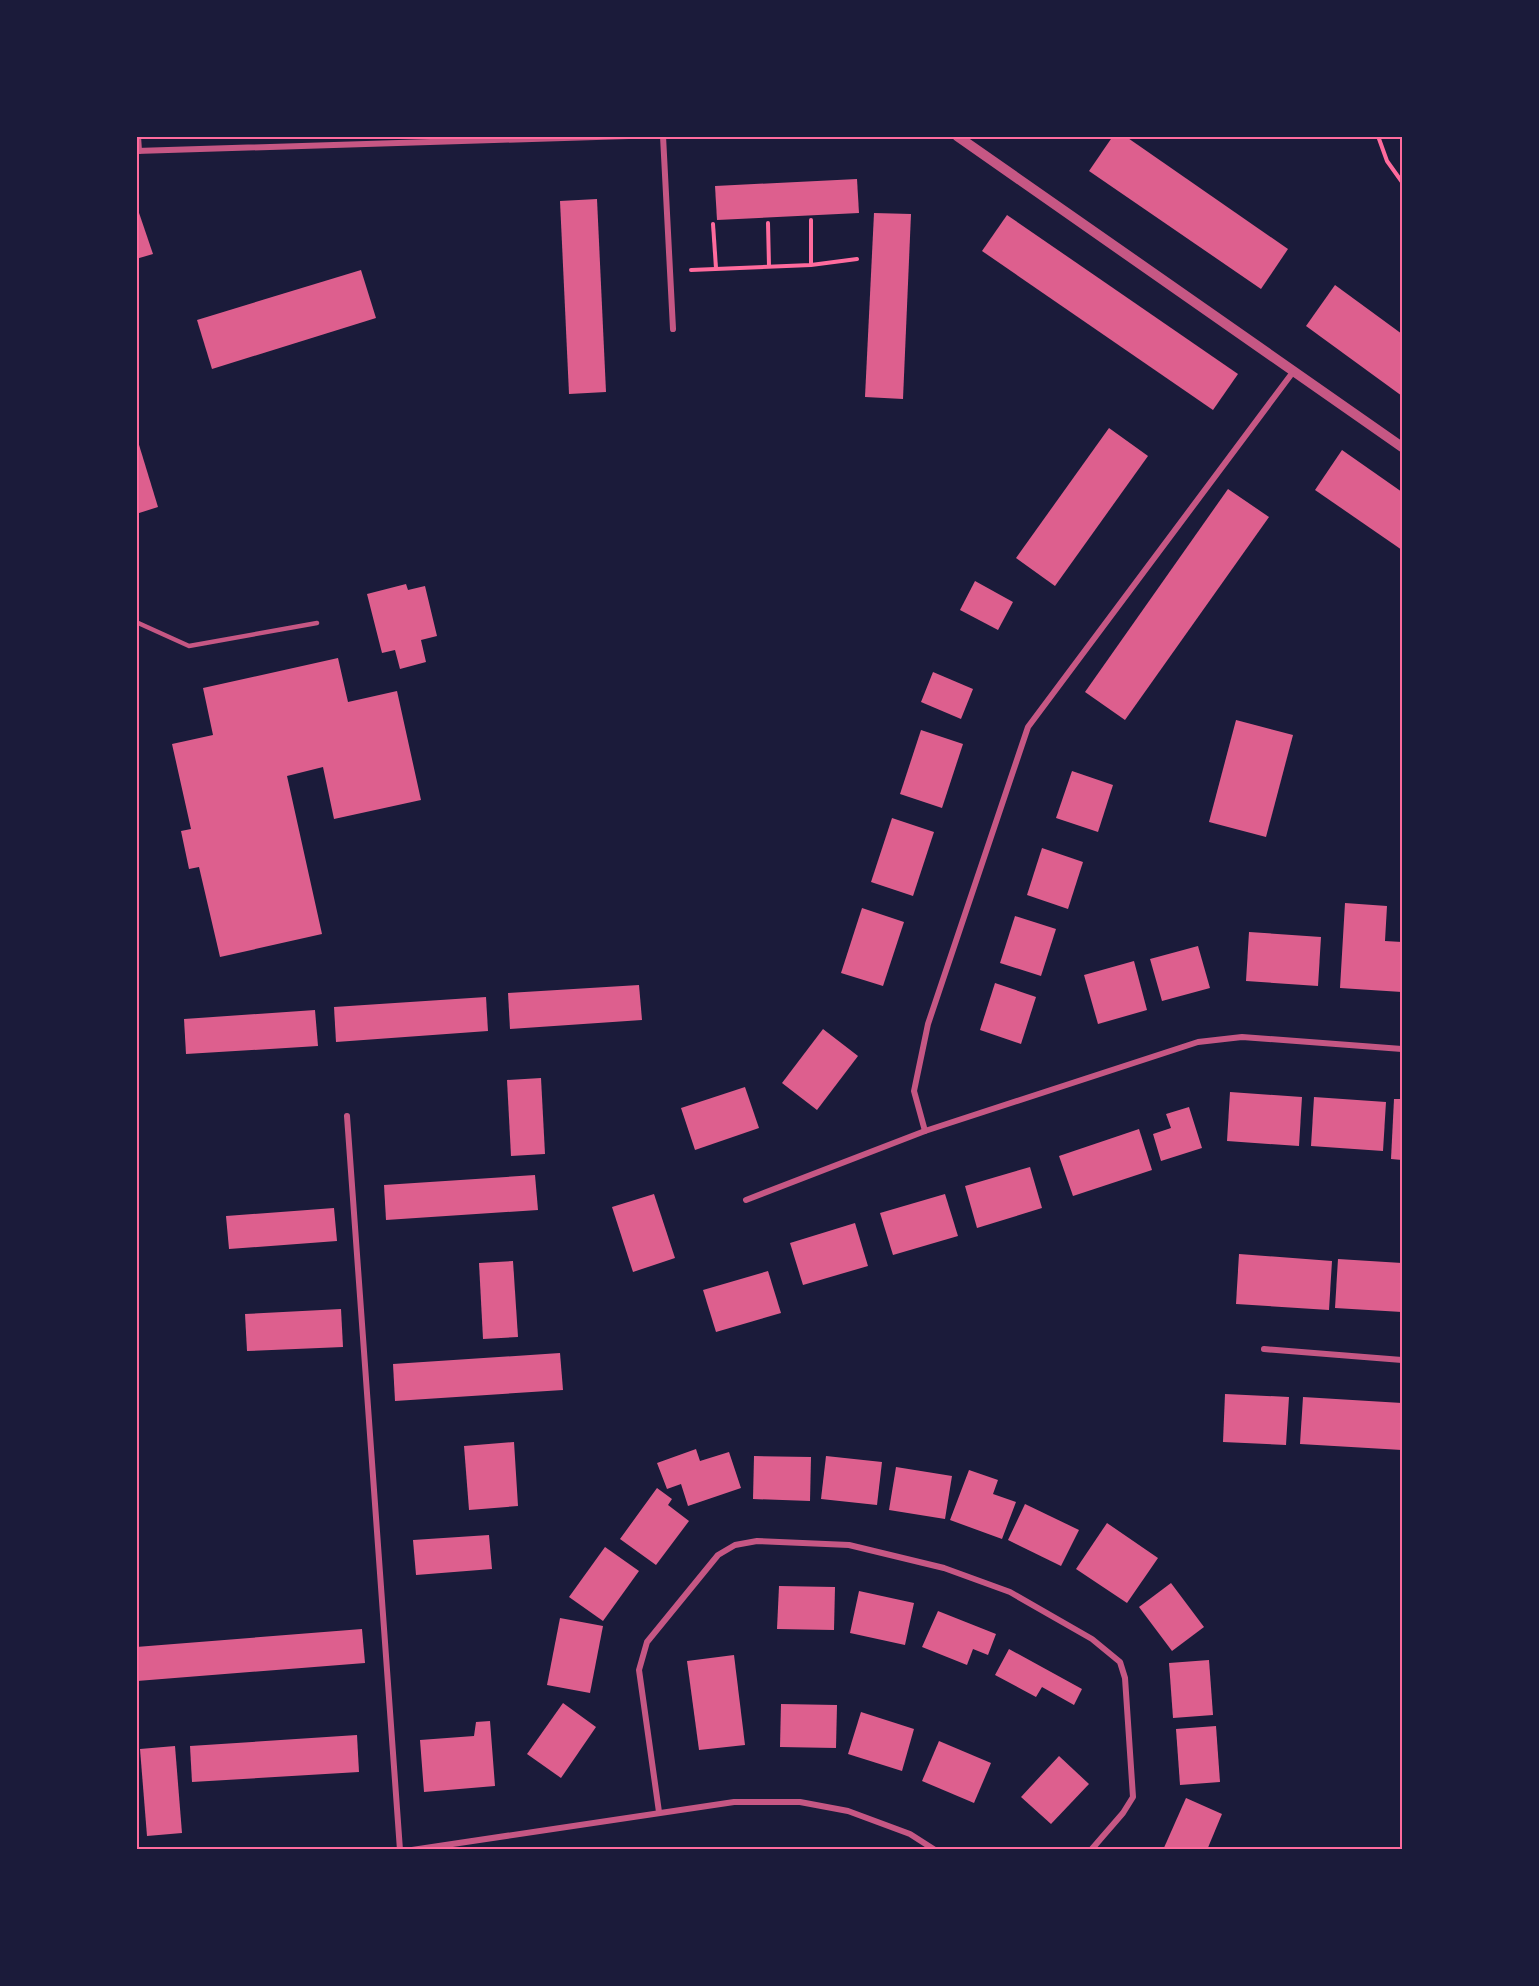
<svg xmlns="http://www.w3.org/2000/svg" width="1539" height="1986" viewBox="0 0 1539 1986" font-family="'Noto Serif',serif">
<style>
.building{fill:#dd5f8e}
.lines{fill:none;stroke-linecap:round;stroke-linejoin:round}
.path{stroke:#ff6b9d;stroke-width:4}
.service{stroke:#c65784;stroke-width:4.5}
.minor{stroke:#c65784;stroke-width:6}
.tertiary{stroke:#c65784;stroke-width:10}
.neatline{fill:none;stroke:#ff6b9d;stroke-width:2}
</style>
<rect width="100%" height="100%" fill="#1b1b3a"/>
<g class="building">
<path d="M1113 136H1125L1288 249 1261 289 1089 171Z"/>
<path d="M857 179 859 213 717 220 715 186Z"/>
<path d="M597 199 606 392 569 394 560 201Z"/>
<path d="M136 204 153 254 136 259Z"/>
<path d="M874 213 911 214 903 399 865 397Z"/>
<path d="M1007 215 1238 374 1213 410 982 251Z"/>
<path d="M361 270 376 318 212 369 197 320Z"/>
<path d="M1335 285 1402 334V396L1306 326Z"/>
<path d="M1109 428 1148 456 1055 586 1016 558Z"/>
<path d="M136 435 158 507 136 514Z"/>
<path d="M1342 450 1402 492V550L1315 490Z"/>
<path d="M1228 489 1269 517 1125 720 1085 692Z"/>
<path d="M975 581 1013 602 998 630 960 610Z"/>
<path d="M406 584 408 590 425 586 437 636 421 640 426 662 400 669 395 650 382 653 367 594Z"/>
<path d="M338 658 348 702 397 691 421 800 334 819 323 767 287 776 322 934 220 957 199 867 189 869 181 831 191 829 172 744 213 735 203 688Z"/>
<path d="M933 672 973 689 961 719 921 702Z"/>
<path d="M1236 720 1293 735 1266 837 1209 822Z"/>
<path d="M921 730 963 744 942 808 900 794Z"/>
<path d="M1072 771 1113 785 1098 832 1056 818Z"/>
<path d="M892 818 934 832 913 896 871 882Z"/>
<path d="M1042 848 1083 862 1068 909 1027 895Z"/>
<path d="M1345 903 1387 906 1385 941 1402 942V992L1340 988Z"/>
<path d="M862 908 904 922 883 986 841 973Z"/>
<path d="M1015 916 1056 929 1041 976 1000 963Z"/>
<path d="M1249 932 1321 937 1318 986 1246 981Z"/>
<path d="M1198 946 1210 988 1162 1001 1150 959Z"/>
<path d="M1134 961 1147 1010 1098 1024 1084 975Z"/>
<path d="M995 983 1036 997 1021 1044 980 1030Z"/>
<path d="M639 985 642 1020 510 1029 508 993Z"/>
<path d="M486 997 488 1031 336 1042 334 1007Z"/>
<path d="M315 1010 318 1046 186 1054 184 1019Z"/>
<path d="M823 1029 858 1056 817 1110 782 1083Z"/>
<path d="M541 1078 545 1154 511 1156 507 1080Z"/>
<path d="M745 1087 759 1128 695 1150 681 1108Z"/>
<path d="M1230 1092 1302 1097 1299 1146 1227 1141Z"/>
<path d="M1314 1097 1386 1102 1383 1151 1311 1146Z"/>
<path d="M1394 1099H1402V1160L1391 1159Z"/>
<path d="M1189 1107 1202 1148 1161 1161 1153 1134 1171 1128 1166 1114Z"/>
<path d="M1139 1129 1152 1170 1073 1196 1059 1156Z"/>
<path d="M1030 1167 1042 1208 977 1228 965 1186Z"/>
<path d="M535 1175 538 1210 386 1220 384 1185Z"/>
<path d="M654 1194 675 1258 633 1272 612 1207Z"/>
<path d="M945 1194 958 1236 893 1255 880 1213Z"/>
<path d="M334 1208 337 1241 229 1249 226 1216Z"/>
<path d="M855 1223 868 1266 803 1285 790 1243Z"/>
<path d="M1239 1254 1332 1261 1329 1310 1236 1304Z"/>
<path d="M1338 1259 1402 1263V1312L1335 1308Z"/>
<path d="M513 1261 518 1337 483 1339 479 1263Z"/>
<path d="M768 1271 781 1313 716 1332 703 1290Z"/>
<path d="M341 1309 343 1347 247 1351 245 1314Z"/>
<path d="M560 1353 563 1390 395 1401 393 1364Z"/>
<path d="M1225 1394 1289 1397 1286 1445 1223 1442Z"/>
<path d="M1303 1397 1402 1403V1450L1300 1444Z"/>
<path d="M514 1442 518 1506 469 1510 464 1446Z"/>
<path d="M696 1449 700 1461 729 1452 741 1488 688 1506 681 1484 667 1489 657 1463Z"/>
<path d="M754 1456 811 1457 810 1501 753 1499Z"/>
<path d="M826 1456 882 1462 877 1505 821 1499Z"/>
<path d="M896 1467 952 1476 945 1519 889 1510Z"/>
<path d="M969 1470 998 1480 993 1494 1016 1502 1002 1539 950 1520Z"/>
<path d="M657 1488 672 1499 668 1505 689 1521 656 1565 620 1539Z"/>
<path d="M1025 1504 1079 1530 1061 1566 1008 1540Z"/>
<path d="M1107 1523 1158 1558 1127 1603 1076 1569Z"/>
<path d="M489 1535 492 1569 416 1575 413 1540Z"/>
<path d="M605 1547 639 1571 603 1621 569 1597Z"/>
<path d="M1171 1583 1204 1627 1172 1651 1139 1607Z"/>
<path d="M779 1586 835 1587 834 1630 777 1629Z"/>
<path d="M859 1591 914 1603 905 1645 850 1633Z"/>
<path d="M938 1611 996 1634 988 1655 973 1649 967 1665 922 1647Z"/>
<path d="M560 1618 603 1626 590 1693 547 1685Z"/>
<path d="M362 1629 365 1663 137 1681 136 1647Z"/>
<path d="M1009 1649 1082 1689 1074 1705 1042 1687 1036 1697 995 1675Z"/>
<path d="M734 1655 745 1745 699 1750 687 1661Z"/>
<path d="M1209 1660 1213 1715 1173 1718 1169 1663Z"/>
<path d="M563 1703 596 1727 561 1778 527 1754Z"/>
<path d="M781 1704 837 1705 836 1748 780 1747Z"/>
<path d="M861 1712 914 1729 902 1771 848 1754Z"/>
<path d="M490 1721 495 1786 424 1792 420 1740 474 1736 476 1722Z"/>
<path d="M1216 1726 1220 1782 1180 1785 1176 1729Z"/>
<path d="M357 1735 359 1772 192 1782 190 1746Z"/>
<path d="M939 1741 991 1763 974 1803 922 1781Z"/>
<path d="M175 1746 182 1833 147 1836 140 1749Z"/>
<path d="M1059 1756 1089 1784 1051 1824 1021 1797Z"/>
<path d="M1186 1798 1222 1814 1207 1850H1163Z"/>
</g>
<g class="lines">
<g class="path">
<path d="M1378 136 1387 161 1402 182"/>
<path d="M811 220V264"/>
<path d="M768 223 769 266"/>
<path d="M713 224 716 268"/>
<path d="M691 270 811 265 857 259"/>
</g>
<path class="service" d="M136 622 189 646 317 623"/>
<g class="minor">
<path d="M138 136 139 151"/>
<path d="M663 136 673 329"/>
<path d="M136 151 629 136"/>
<path d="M347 1116 400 1850"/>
<path d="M925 1131 914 1091 928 1024 1028 727 1293 372"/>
<path d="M746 1200 925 1131 1198 1042 1242 1037 1402 1049"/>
<path d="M1264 1349 1402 1360"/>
<path d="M659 1812 639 1670 647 1642 718 1555 735 1545 757 1541 849 1545 944 1568 1010 1592 1092 1639 1120 1662 1125 1678 1133 1797 1123 1813 1091 1850"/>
<path d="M412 1850 734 1802H800L848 1811 910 1834 935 1850"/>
</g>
<path class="tertiary" d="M957 136 1402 447"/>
</g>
<rect width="1539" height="1986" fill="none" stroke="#1b1b3a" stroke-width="276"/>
<rect x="138" y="138" width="1263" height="1710" class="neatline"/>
</svg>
